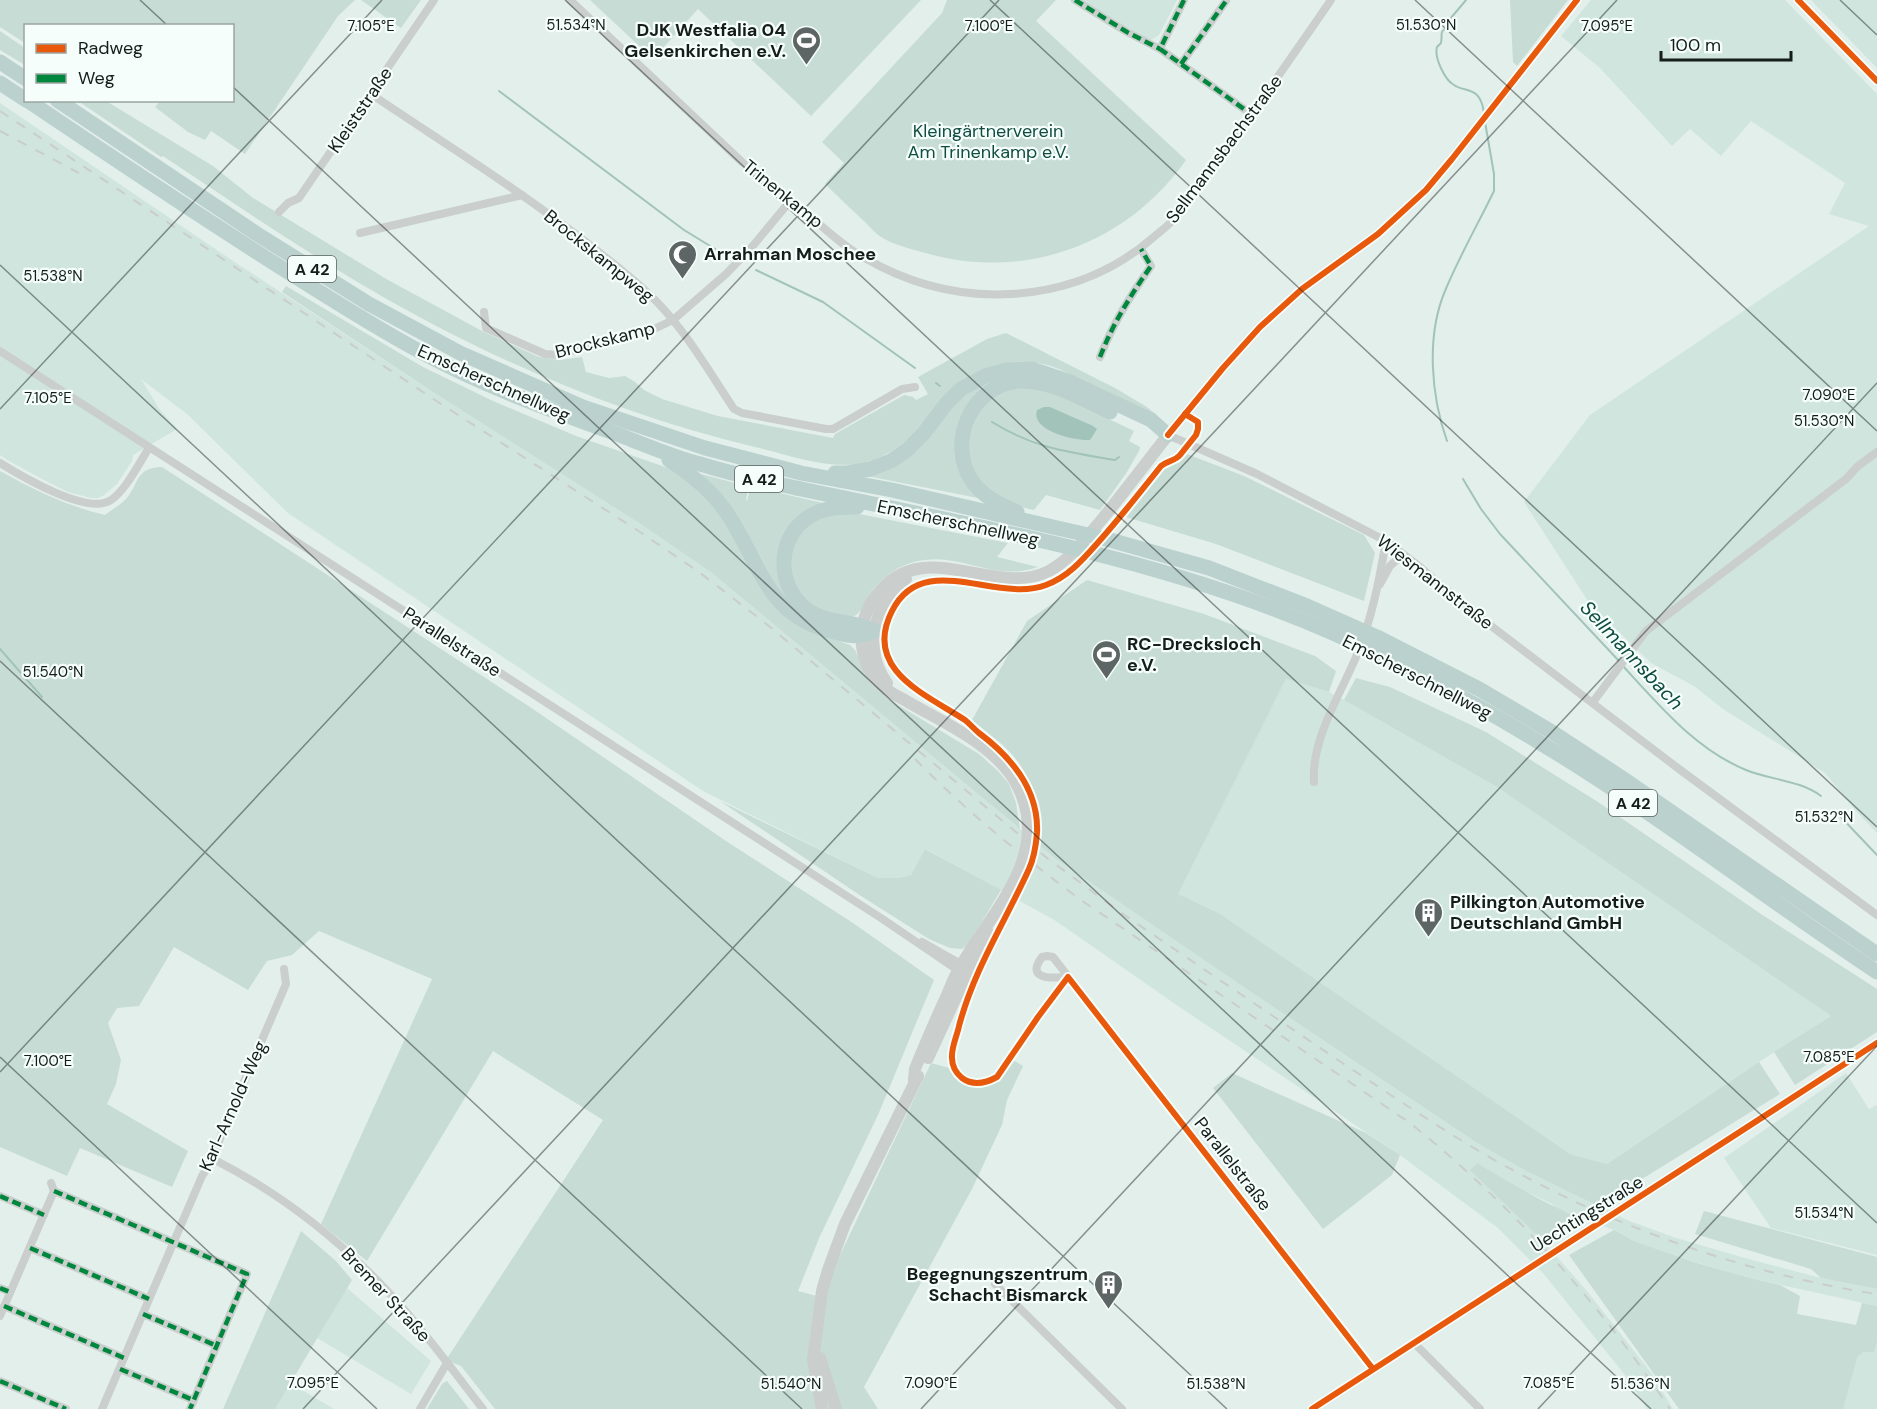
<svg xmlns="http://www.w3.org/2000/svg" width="1877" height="1409" viewBox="0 0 1877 1409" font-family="'DM Sans',sans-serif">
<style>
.built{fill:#cfe5de}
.green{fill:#c7dcd5}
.water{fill:#a1c3b9}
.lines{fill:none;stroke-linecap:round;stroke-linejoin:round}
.stream{stroke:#a1c3b9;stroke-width:2}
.minor{stroke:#cacecd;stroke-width:8}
.tertiary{stroke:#cacecd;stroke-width:10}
.secondary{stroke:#cacecd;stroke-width:12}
.motorway{stroke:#bbd1cd;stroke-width:15}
.rail{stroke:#cacdcc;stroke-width:2;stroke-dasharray:10 10;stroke-linecap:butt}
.quiet{stroke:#00873e;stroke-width:4.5;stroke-dasharray:9 4.5;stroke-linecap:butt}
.cycleway-casing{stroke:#f5fefb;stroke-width:10}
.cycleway{stroke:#e8590c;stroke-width:6}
.ticks{fill:none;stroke:#151d1b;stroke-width:1.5;stroke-opacity:0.45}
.labels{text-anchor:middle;stroke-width:4.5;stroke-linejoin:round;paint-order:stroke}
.shield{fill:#f5fefb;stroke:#58605e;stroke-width:1.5}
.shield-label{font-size:16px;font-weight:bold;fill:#151d1b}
.poi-label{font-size:18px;font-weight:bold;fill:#151d1b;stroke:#f5fefb;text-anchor:start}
.street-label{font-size:18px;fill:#151d1b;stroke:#f5fefb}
.park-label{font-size:18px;fill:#114d3f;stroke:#f5fefb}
.water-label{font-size:20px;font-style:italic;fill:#0f4c3f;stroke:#f5fefb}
.ticks-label{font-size:15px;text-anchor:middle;fill:#151d1b;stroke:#f5fefb;stroke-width:4.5;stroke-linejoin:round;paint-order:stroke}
</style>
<rect width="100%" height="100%" fill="#e3efeb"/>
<g class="built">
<path d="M1082 0H1177L1159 35 1153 39 1149 40Z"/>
<path d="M1591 0H1785L1877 94V833L1856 811 1825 773 1723 709 1694 686 1651 663 1590 604 1524 502 1590 415 1869 226 1829 214 1845 183 1751 121 1721 156 1690 129 1672 146 1600 68 1561 36Z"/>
<path d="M1811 0H1877V68Z"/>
<path d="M0 103 236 263 433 392 642 525 712 573 1056 859 1248 990 1477 1143 1526 1171 1627 1220 1676 1238 1752 1260 1821 1278 1877 1289V1306L1754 1279 1698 1263 1634 1241 1614 1230 1556 1208 1552 1204 1521 1189 1476 1163 1471 1170 1544 1242 1587 1291 1652 1374 1673 1409H1647L1625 1375 1543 1273 1498 1228 1400 1155 1178 1006 1056 921 926 849 911 875 898 878H878L703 791 288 513 187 414 141 379 160 410 177 429 133 455 132 461 117 484 104 495 98 498H91L68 492 44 480 9 461 0 455Z"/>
<path d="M1286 679 1329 692 1344 700 1497 787 1831 1016 1759 1062 1607 1164 1570 1154 1177 894Z"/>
<path d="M1846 1073 1869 1109 1877 1105V1255L1771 1228 1724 1158Z"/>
<path d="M347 1288 431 1361 411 1394 317 1338Z"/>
<path d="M1877 1337V1409H1823L1857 1358Z"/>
<path d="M290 1383 334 1409H275Z"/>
</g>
<g class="green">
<path d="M0 0H355L338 16 245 154 211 131 205 140 188 132 155 107 160 101 232 100V26H26L25 43 0 27Z"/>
<path d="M361 0H421L401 28Z"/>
<path d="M590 0H921L811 116 698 9 653 59Z"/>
<path d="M947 0H1056L1036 21 1186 160C1128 243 1027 281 929 254 915 250 893 245 881 237 875 233 870 227 865 222 851 209 838 197 825 184L844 163 822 142 942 13Z"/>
<path d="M1510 0H1568L1517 66 1513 62Z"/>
<path d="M0 31 25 48V65L0 50Z"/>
<path d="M78 101H106L213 166 253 198 388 280 484 332 539 357 560 360 582 357 586 372 609 378 625 376 635 382 644 390 662 399 718 416 833 438 835 434 904 395 913 397 916 400 928 394 918 377 987 339 1006 333 1115 388 1147 407 1158 416 1059 369C1026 356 991 361 962 381 934 412 906 454 862 463 828 470 789 455 755 447 615 414 478 354 354 280 289 241 226 198 163 156L161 157Z"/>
<path d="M286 286 423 367 493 401 576 436 668 468 688 481 713 505 729 526 763 592 827 637 850 645 855 650 868 680 888 699 979 754 999 772 1009 784 1016 803 1020 829 712 573 642 525 433 392 282 292Z"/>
<path d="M991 379H1008L958 434 983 499 867 476 965 393Z"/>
<path d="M1026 386 1055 393 1134 431 1129 441 1140 447 1139 451 1127 472 1100 510 1046 495 1034 510 1009 504 976 480 966 444 980 408 1002 391Z"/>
<path d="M1187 454 1244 476 1364 535 1375 553 1364 601 1216 544 1126 517 1163 470 1169 464 1179 463Z"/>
<path d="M162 467 530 707 729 843 853 923 934 980 878 1115 820 1236 798 1291 824 1298 832 1272 931 1063 949 1068C960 1084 980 1095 999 1080 1004 1075 1008 1066 1013 1060L1023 1066 1007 1100 1002 1125 972 1189 864 1387 878 1409H495L461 1366 446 1360 603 1120 493 1051 367 1261 321 1224 432 979 319 931 292 955 267 961 248 990 174 947 139 1006 117 1008 108 1023 121 1060 116 1084 107 1104 188 1151 172 1187 80 1148 67 1176 0 1147V471C34 490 67 506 105 515 111 510 119 506 125 500 140 484 134 468 162 467Z"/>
<path d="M701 474 743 485V488L748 489 746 500 747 501 750 489 761 493 762 489 827 504 790 528 791 601 784 597Z"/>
<path d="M849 512 1008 543 997 557 1038 567C994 582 965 555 925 560 903 562 884 575 871 592 866 600 863 610 856 615 846 621 826 613 816 609 812 607 793 586 792 582 789 574 790 558 790 549L811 520Z"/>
<path d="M1087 580 1204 614 1315 656 1336 671 1329 692 1286 679 1178 894 1220 914 1570 1154 1607 1164 1759 1062 1780 1094 1598 1206 1526 1171 1477 1143 1248 990 1056 859 1039 845C1042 811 1033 775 1008 750 997 739 984 730 972 720L1027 621Z"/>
<path d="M1356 678 1390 687 1486 732 1598 802 1761 914 1877 989V1032L1795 1085 1774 1052 1831 1016 1497 787 1344 700Z"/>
<path d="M720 801 878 878H898L911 875 925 849 1001 890 968 945 962 949 950 948 929 939 861 896Z"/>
<path d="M1232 1073 1366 1133 1400 1155 1392 1175 1323 1229 1213 1088Z"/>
<path d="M1477 1163C1511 1183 1546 1205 1583 1219L1544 1242 1470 1170Z"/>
<path d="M1704 1211 1877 1257V1289L1821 1278 1811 1269 1695 1234Z"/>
<path d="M1614 1230 1634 1241 1697 1263 1754 1279 1780 1285 1800 1296 1797 1314 1856 1325 1862 1303 1877 1306V1342L1874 1352H1863L1857 1358 1843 1409H1679L1569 1255Z"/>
<path d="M301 1231 336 1261 352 1280 275 1409H223Z"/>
<path d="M447 1381 469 1409H427L442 1384Z"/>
</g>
<path class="water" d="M1044 407H1050L1093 426 1097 429 1090 440C1075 441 1030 431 1037 410Z"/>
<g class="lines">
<g class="stream">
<path d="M1466 0 1450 19 1449 26C1438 33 1443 32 1441 43L1437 47C1434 58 1445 80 1454 85 1461 90 1471 89 1477 95 1482 100 1483 107 1484 114"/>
<path d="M499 91 684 230 720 252"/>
<path d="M756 270 823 302 915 368"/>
<path d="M936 383 940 386"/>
<path d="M992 422C1034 448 1066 452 1115 460L1119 457"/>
<path d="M1447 441C1431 396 1426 336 1445 291 1459 257 1478 224 1494 191V174L1485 122"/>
<path d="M1463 479 1481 509 1500 534 1619 661"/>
<path d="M0 649 42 697"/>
<path d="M1622 665C1659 705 1695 749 1746 770 1770 780 1800 780 1821 796"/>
<path d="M1838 814 1877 855"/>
</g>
<g class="minor">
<path d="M570 0 742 162C762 178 783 193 803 210 822 226 841 245 863 257 909 284 958 297 1011 294 1065 291 1114 272 1155 236 1162 230 1169 225 1175 218 1198 192 1217 162 1237 134 1269 90 1300 45 1331 0"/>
<path d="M1075 0 1127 32 1160 49"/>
<path d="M1184 0 1160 49 1251 114"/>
<path d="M1181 64 1226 1"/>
<path d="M371 94C445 144 521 191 591 246 614 264 637 281 657 302 687 333 710 373 734 409L742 413 826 429H833L902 389 915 387"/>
<path d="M279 212 288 203 299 198 434 0"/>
<path d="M360 233 522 195"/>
<path d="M484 312 486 328 545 354 558 355 652 330 673 320 726 274 751 248 791 200"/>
<path d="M0 351 881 918 962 973"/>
<path d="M1100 357C1113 323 1131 295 1151 266L1141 249"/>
<path d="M1168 435 1257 474 1386 541 1420 567 1465 606 1679 769 1877 915"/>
<path d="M0 463C21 476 88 516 111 500 126 490 139 463 149 448"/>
<path d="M1380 584 1390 566 1403 554"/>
<path d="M1593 702 1646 631 1846 479 1858 466 1877 452"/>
<path d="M1314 782C1311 740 1340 695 1356 657 1372 619 1379 581 1386 541"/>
<path d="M922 942 966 967"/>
<path d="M1068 977C1055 978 1024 981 1042 957L1047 956 1053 957 1373 1369"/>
<path d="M213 1159C280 1193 340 1240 391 1295 424 1330 453 1371 483 1409"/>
<path d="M51 1183 54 1191 247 1274 190 1409"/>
<path d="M0 1196 44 1215"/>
<path d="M30 1248 149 1299"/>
<path d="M995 1284 1122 1409"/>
<path d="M0 1288 10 1292"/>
<path d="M4 1306 124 1358"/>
<path d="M143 1314 217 1346"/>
<path d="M0 1316 54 1191"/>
<path d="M1414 1343 1480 1409"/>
<path d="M120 1369 193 1400"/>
<path d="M0 1381 66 1409"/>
<path d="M102 1409 202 1176 213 1159 222 1133 286 984 284 969"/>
<path d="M420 1409 447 1363"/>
</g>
<g class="tertiary">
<path d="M1798 0 1877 81"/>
<path d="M1168 435 1223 368 1260 327 1302 289 1378 234 1426 190 1452 159 1577 0"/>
<path d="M1312 1409 1877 1043"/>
</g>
<g class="secondary">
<path d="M887 683C863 650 873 603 906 579"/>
<path d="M928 1058 958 993 990 934"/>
<path d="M914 1080 915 1069C925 1044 936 1019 947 995 951 986 954 977 959 969 990 913 1051 858 1019 789 1000 747 946 724 908 702 900 697 891 694 884 687 857 665 855 625 875 597 922 532 994 599 1049 571 1071 559 1087 537 1103 518 1125 491 1146 463 1168 435"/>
<path d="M820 1358 836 1409"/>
<path d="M822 1409 813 1360 822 1291 828 1270 845 1224 918 1076"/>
</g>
<g class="motorway">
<path d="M0 62 26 79"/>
<path d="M0 83 26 100"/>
<path d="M27 100C116 160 205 220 296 277 337 303 378 329 421 352 485 387 554 411 622 436 648 446 673 457 700 464 763 483 828 494 892 508 1021 535 1150 562 1274 609 1367 644 1457 692 1542 744 1658 814 1765 898 1877 972"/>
<path d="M57 100 257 234 369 304 460 353 583 407 705 448 801 473 892 490 1053 527 1110 540 1209 568 1307 606 1377 637 1479 689 1552 732 1622 778 1877 954"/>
<path d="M669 460C689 473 710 489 724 509 760 558 763 616 834 632 851 636 857 638 874 631"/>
<path d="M835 473H847L870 469 891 461 907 450 924 433 946 404 961 389 985 376 1006 370 1032 369 1068 381 1151 420 1168 435"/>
<path d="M857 507C843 507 829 507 816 513 778 530 773 582 805 608 826 625 852 619 874 631"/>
<path d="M1017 512C999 504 983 497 972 481 946 442 972 384 1020 381 1051 380 1082 399 1110 412"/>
</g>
<g class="rail">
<path d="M0 111 441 404 640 532 699 572 764 622 1047 858 1120 912C1193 962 1267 1012 1341 1062 1400 1101 1459 1142 1522 1175 1628 1232 1757 1276 1877 1294"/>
<path d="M0 131 79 173"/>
<path d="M915 759C966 811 1023 857 1081 900L1410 1123C1511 1204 1598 1301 1670 1409"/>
</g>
<g class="quiet">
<path d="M1075 0 1127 32 1160 49"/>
<path d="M1184 0 1160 49 1251 114"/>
<path d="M1181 64 1226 1"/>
<path d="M1100 357C1113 323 1131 295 1151 266L1141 249"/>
<path d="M54 1191 247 1274 190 1409"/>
<path d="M0 1196 44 1215"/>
<path d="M30 1248 149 1299"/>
<path d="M0 1288 10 1292"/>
<path d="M4 1306 124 1358"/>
<path d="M143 1314 217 1346"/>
<path d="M120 1369 193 1400"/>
<path d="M0 1381 66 1409"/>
</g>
<defs>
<g id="cycleway">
<path d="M1798 0 1877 81"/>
<path d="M1185 414 1198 422V429L1196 435 1180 455C1175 461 1167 461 1161 466 1142 490 1123 514 1102 538 1085 557 1070 576 1046 585 996 604 923 549 892 611 862 670 927 695 965 720 970 724 974 729 979 733 1011 757 1039 790 1037 833 1036 845 1034 858 1029 869 1005 922 974 969 959 1026 957 1036 951 1048 952 1058 952 1066 956 1073 962 1078 973 1086 986 1083 997 1077L1038 1017 1068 977 1373 1369"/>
<path d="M1168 435 1223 368 1260 327 1302 289 1378 234 1426 190 1452 159 1577 0"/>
<path d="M1312 1409 1877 1043"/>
</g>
</defs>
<use href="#cycleway" class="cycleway-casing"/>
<use href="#cycleway" class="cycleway"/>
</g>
<path class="ticks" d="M140 0 168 26M565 0 1877 1223M990 0 1877 827M1415 0 1877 431M1840 0 1877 35M232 86 1651 1409M0 265 1227 1409M0 409 382 0M0 661 802 1409M0 1057 377 1409M0 1072 999 0M303 1409 1617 0M921 1409 1877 383M1538 1409 1877 1046"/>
<defs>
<symbol id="stadium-pin" viewBox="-11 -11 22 30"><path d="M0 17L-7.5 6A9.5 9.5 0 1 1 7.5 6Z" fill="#5d6664" stroke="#f5fefb"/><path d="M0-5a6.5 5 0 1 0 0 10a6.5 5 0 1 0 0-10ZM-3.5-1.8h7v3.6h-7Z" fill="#fff"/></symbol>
<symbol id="mosque-pin" viewBox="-11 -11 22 30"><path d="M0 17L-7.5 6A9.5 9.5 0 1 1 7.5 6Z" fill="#5d6664" stroke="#f5fefb"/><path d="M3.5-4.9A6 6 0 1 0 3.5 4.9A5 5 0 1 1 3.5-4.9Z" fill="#fff"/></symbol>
<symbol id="building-pin" viewBox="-11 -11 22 30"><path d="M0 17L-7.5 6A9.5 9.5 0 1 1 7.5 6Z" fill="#5d6664" stroke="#f5fefb"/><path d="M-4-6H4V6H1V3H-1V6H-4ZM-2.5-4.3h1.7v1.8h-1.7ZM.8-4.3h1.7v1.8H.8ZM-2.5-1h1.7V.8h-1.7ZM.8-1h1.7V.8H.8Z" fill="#fff"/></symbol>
</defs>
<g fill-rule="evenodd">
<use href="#stadium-pin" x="790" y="24" width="33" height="45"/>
<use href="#mosque-pin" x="666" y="238" width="33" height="45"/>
<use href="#stadium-pin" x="1090" y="638" width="33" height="45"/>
<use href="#building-pin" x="1412" y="896" width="33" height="45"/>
<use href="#building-pin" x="1092" y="1268" width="33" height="45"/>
</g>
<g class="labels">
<g class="shield">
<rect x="288" y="256" width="48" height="26" rx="4.5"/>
<rect x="735" y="466" width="48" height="26" rx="4.5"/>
<rect x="1609" y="790" width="48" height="26" rx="4.5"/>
</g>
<g class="shield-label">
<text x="312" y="275">A 42</text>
<text x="759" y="485">A 42</text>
<text x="1633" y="809">A 42</text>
</g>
<g class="poi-label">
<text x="786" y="36" text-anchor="end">DJK Westfalia 04<tspan x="786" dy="21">Gelsenkirchen e.V.</tspan></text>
<text x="704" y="260">Arrahman Moschee</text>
<text x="1127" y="650">RC-Drecksloch<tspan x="1127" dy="21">e.V.</tspan></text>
<text x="1450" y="908">Pilkington Automotive<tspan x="1450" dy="21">Deutschland GmbH</tspan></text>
<text x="1088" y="1280" text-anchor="end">Begegnungszentrum<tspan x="1088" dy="21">Schacht Bismarck</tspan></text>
</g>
<g class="street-label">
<text transform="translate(360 110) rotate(-56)" y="6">Kleiststraße</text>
<text transform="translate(1224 149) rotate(-53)" y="6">Sellmannsbachstraße</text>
<text transform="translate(783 194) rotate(39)" y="6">Trinenkamp</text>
<text transform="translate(599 256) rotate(39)" y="6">Brockskampweg</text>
<text transform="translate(605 340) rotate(-14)" y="6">Brockskamp</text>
<text transform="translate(494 383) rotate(24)" y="6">Emscherschnellweg</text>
<text transform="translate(958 523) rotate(12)" y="6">Emscherschnellweg</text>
<text transform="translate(1435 582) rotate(38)" y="6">Wiesmannstraße</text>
<text transform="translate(452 642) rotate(33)" y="6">Parallelstraße</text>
<text transform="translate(1417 677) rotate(27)" y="6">Emscherschnellweg</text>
<text transform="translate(233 1106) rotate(-66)" y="6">Karl-Arnold-Weg</text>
<text transform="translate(1233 1164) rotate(52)" y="6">Parallelstraße</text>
<text transform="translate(1587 1214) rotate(-32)" y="6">Uechtingstraße</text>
<text transform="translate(386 1295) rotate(47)" y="6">Bremer Straße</text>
</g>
<g class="park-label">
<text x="988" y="137">Kleingärtnerverein<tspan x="988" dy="21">Am Trinenkamp e.V.</tspan></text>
</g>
<g class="water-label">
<text transform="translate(1632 655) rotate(47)" y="7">Sellmannsbach</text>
</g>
</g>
<g class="ticks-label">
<text x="576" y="30">51.534°N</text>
<text x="1426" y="30">51.530°N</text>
<text x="371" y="31">7.105°E</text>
<text x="989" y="31">7.100°E</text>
<text x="1607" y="31">7.095°E</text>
<text x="53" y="281">51.538°N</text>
<text x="1829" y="400">7.090°E</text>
<text x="48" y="403">7.105°E</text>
<text x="1824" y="426">51.530°N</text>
<text x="53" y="677">51.540°N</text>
<text x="1824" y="822">51.532°N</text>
<text x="1829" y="1062">7.085°E</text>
<text x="48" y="1066">7.100°E</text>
<text x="1824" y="1218">51.534°N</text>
<text x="313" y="1388">7.095°E</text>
<text x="931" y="1388">7.090°E</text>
<text x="1549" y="1388">7.085°E</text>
<text x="791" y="1389">51.540°N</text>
<text x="1216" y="1389">51.538°N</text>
<text x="1640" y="1389">51.536°N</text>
</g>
<rect x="24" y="24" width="210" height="78" fill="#f5fefb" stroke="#9ba4a1" stroke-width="1.5"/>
<rect x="36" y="44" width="30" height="9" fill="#e8590c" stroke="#9ba4a1" stroke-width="1.5"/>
<text x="78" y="54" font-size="18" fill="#151d1b">Radweg</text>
<rect x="36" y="74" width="30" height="9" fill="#00873e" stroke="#9ba4a1" stroke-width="1.5"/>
<text x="78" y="84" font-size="18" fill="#151d1b">Weg</text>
<path d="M1661 51v9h130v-9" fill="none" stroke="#151d1b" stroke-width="3"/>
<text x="1670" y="51" font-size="18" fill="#151d1b" stroke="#f5fefb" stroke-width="4.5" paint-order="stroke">100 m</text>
</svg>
